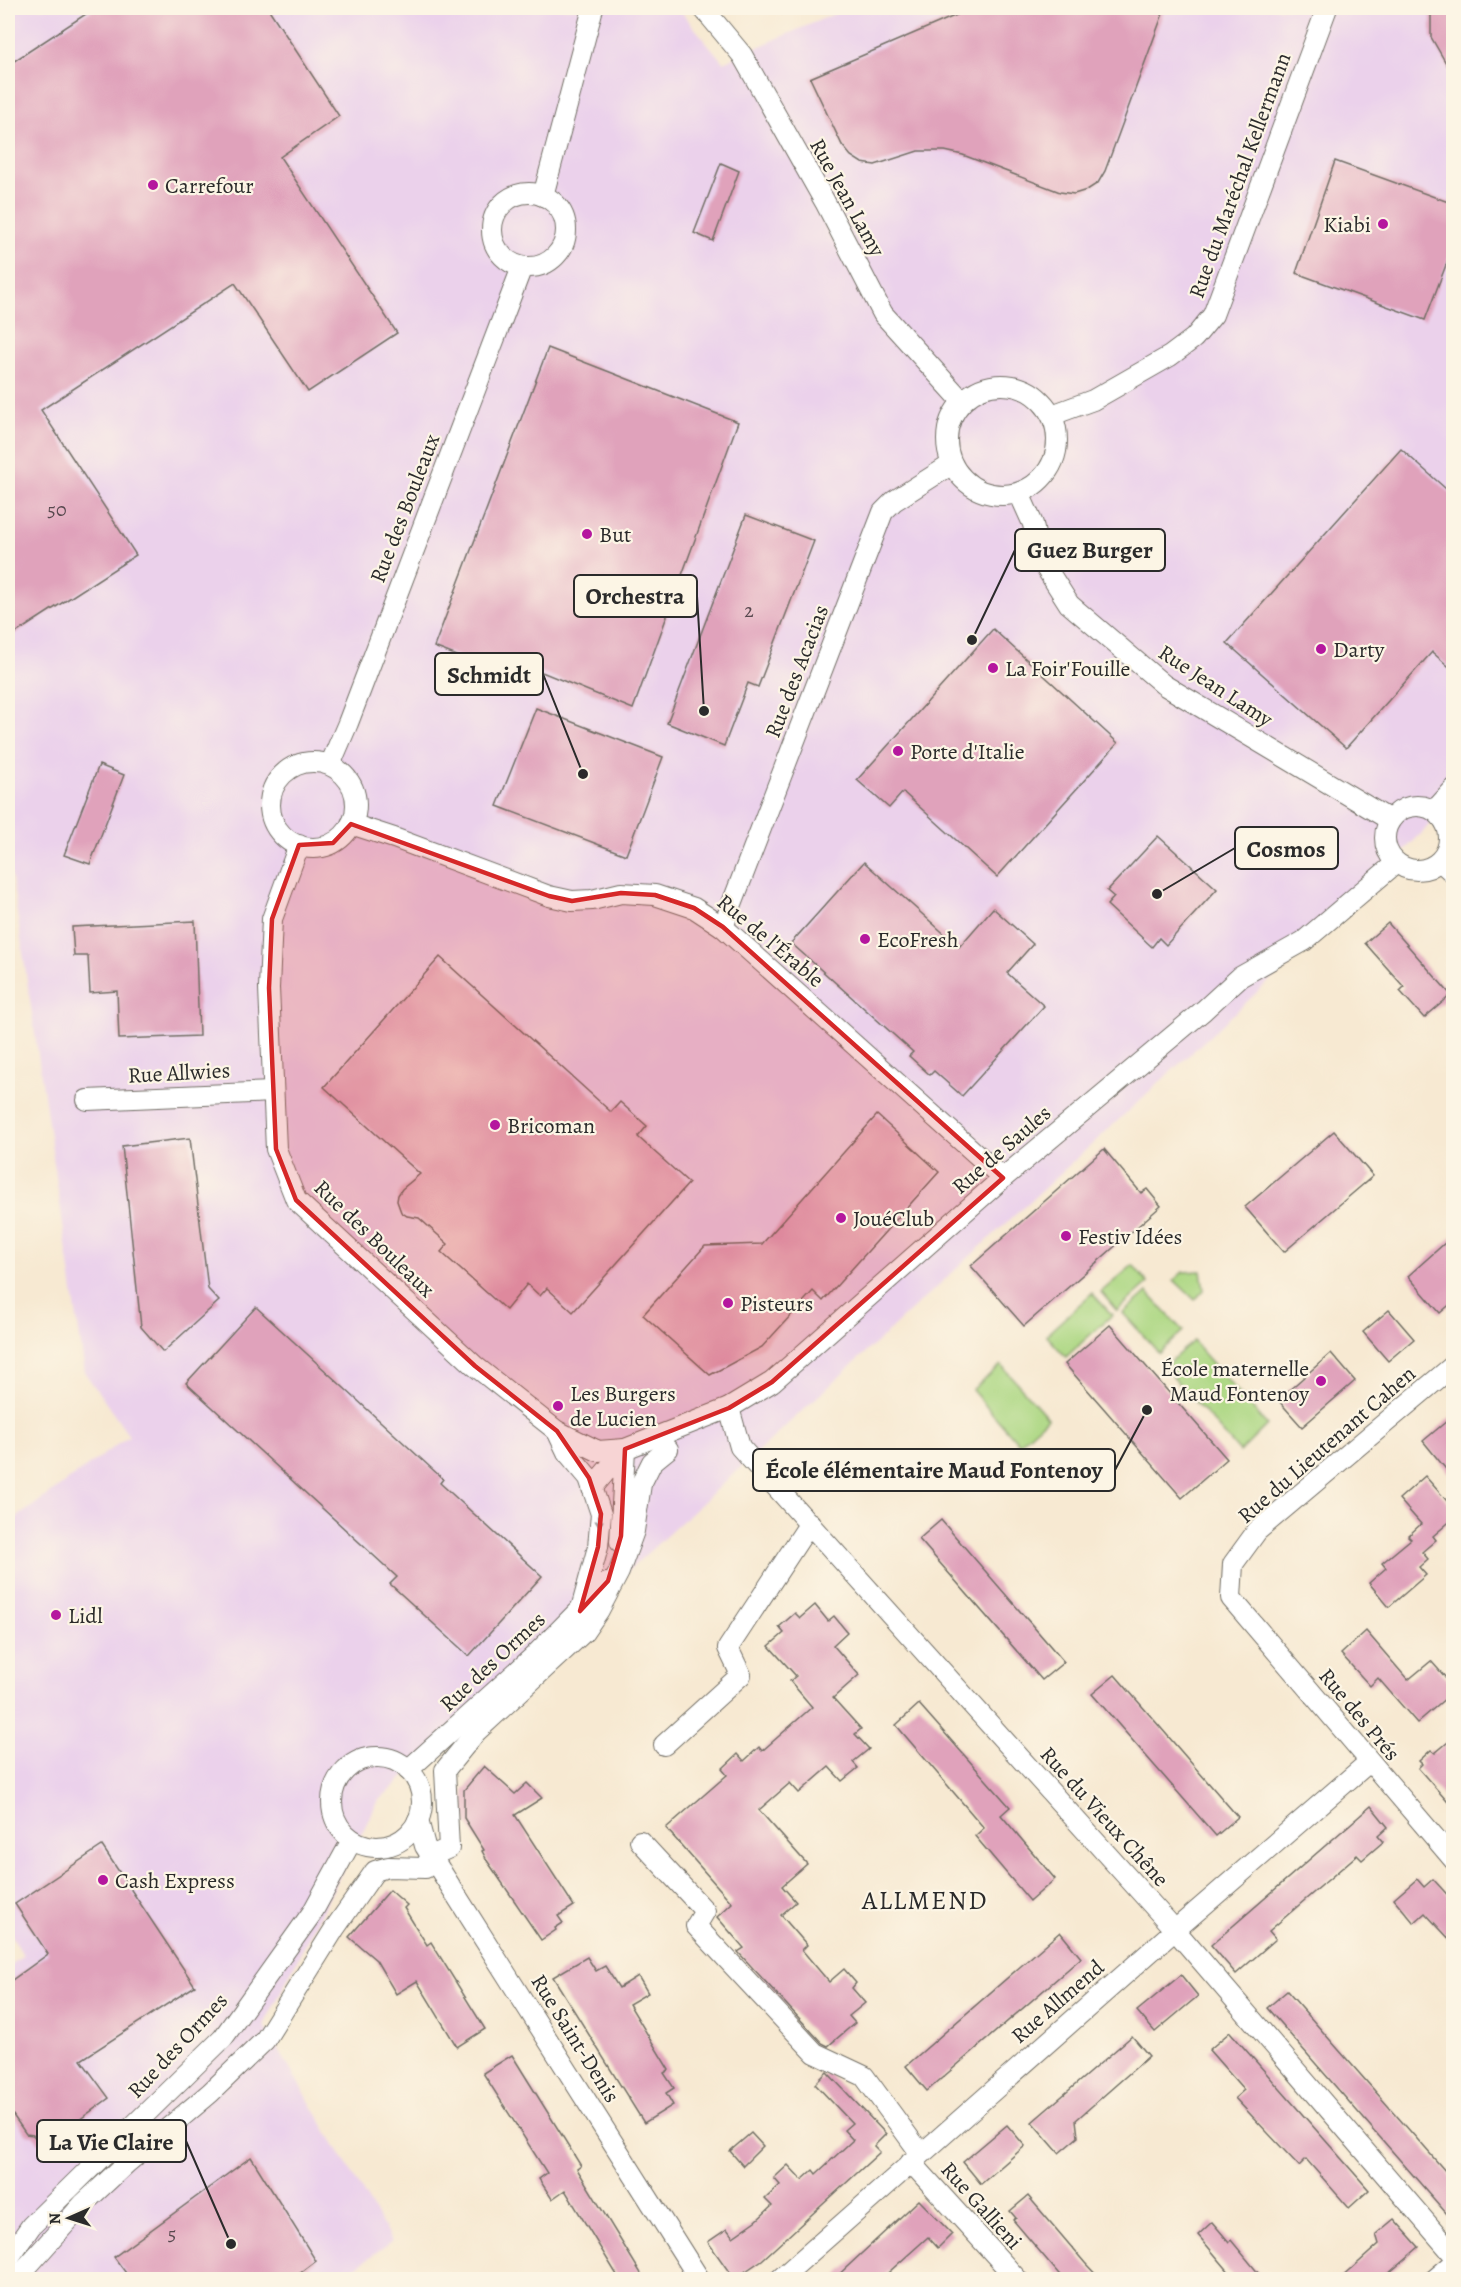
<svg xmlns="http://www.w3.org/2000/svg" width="1461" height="2287" viewBox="0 0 1461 2287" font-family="Alegreya,serif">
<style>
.built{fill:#ebd1eb}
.green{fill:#acd782;stroke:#6c8156;stroke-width:1.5}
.building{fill:#e0a2bb}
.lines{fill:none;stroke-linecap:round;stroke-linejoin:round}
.street-casing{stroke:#726e65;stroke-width:22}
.street{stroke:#fff;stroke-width:20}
.oneway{fill:#a0a0a0}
.marked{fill:#d62828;fill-opacity:0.2;stroke:#d62828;stroke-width:4.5;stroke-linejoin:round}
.poi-dot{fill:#b5179e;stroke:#fcf5e5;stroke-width:2}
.labels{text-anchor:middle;stroke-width:4.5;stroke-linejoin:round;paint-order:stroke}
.number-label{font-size:20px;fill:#58494f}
.street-label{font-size:22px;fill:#2b2b2b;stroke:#fcf5e5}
.poi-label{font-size:22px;fill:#2b2b2b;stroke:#fcf5e5;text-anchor:start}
.quarter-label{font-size:26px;letter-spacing:1.5px;fill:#2b2b2b;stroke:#fcf5e5}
.leader{fill:none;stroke:#2b2b2b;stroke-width:2}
.callout-dot{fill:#2b2b2b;stroke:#fcf5e5;stroke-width:2}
.callout{fill:#fcf5e5;stroke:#2b2b2b;stroke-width:2}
.callout-label{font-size:24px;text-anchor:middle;font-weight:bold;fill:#2b2b2b}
</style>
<rect width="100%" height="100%" fill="#fcf5e5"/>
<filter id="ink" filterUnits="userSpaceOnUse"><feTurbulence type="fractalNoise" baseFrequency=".0167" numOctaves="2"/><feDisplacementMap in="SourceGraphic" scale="12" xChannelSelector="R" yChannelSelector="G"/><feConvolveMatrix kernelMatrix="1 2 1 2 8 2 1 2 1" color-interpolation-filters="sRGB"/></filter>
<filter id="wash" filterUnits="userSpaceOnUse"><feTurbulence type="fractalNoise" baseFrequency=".008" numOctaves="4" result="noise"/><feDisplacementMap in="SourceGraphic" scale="24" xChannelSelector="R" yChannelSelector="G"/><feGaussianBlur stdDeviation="1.35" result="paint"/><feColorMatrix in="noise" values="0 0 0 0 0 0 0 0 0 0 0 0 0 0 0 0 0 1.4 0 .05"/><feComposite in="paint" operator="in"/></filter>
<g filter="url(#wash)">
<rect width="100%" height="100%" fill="#f7e9d2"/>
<path class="built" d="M8 8H678L723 62 848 8H1453V794L1423 832 1277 974 378 1801 264 2025 392 2241 339 2279H8V1968L23 1955 8 1929V1524L129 1436 85 1373 8 851Z"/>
<g class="green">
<path d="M1133 1265 1148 1283 1117 1311 1101 1292Z"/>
<path d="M1201 1271 1204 1290 1195 1300 1174 1280 1183 1272Z"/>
<path d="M1147 1292 1183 1331 1159 1353 1123 1313Z"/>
<path d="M1092 1293 1112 1315 1066 1357 1046 1335Z"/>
<path d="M1193 1341 1267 1425 1240 1452 1164 1367Z"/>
<path d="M1001 1365 1048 1418 1019 1444 972 1390Z"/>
</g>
<g id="blocks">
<g class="building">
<path d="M95 8H268L339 116 280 157 397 333 308 392 235 283 41 410 136 555 8 638V65Z"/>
<path d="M973 8H1165L1105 171 1098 183 1087 190 1074 194 1060 192 963 155 945 151H918L875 165 862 163 851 156 842 145 810 78Z"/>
<path d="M1431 8H1454V77L1431 37Z"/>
<path d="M1335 161 1454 204V244L1425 320 1296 273Z"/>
<path d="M721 163 739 171 713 241 694 233Z"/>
<path d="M548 348 738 422 633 709 527 666 522 681 434 647Z"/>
<path d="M1401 449 1454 496V671L1432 652 1346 748 1227 643Z"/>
<path d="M746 515 814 541 758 687 748 683 724 746 667 723Z"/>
<path d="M993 629 1118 743 997 877 903 792 889 808 857 780Z"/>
<path d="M536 708 663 757 626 855 497 806Z"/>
<path d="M99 765 124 775 90 864 64 855Z"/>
<path d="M1158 836 1217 889 1166 945 1159 938 1152 947 1107 905 1114 897 1107 891Z"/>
<path d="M864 862 959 947 993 908 1033 944 1007 973 1044 1006 962 1096 934 1071 930 1075 909 1056 913 1052 791 943Z"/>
<path d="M195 921 199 1036 119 1039 117 991 90 993 88 956H74L72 927Z"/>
<path d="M1388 923 1451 995 1424 1018 1400 991 1404 987 1365 943Z"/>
<path d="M440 957 611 1112 620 1102 647 1126 638 1137 689 1183 573 1312 547 1288 540 1296 527 1284 506 1310 441 1252 448 1244 419 1218 407 1216 401 1212 397 1201 398 1195 402 1189 420 1174 324 1087Z"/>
<path d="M877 1115 939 1172 823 1301 813 1291 762 1347 710 1375 643 1315 705 1246 762 1244Z"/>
<path d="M1334 1131 1373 1176 1284 1252 1245 1207Z"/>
<path d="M190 1138 208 1289 219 1301 163 1352 141 1327 122 1146Z"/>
<path d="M1104 1149 1141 1193 1147 1189 1161 1206 1024 1326 971 1266Z"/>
<path d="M1454 1235V1301L1440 1313 1408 1276Z"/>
<path d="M256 1307 443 1479 440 1483 542 1576 469 1656 390 1584 397 1577 186 1383Z"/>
<path d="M1389 1310 1414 1339 1388 1361 1363 1332Z"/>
<path d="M1110 1325 1227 1459 1182 1498 1065 1364Z"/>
<path d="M1331 1353 1355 1381 1302 1427 1278 1400Z"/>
<path d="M1454 1415V1479L1423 1441Z"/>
<path d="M1425 1476 1454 1509V1518L1433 1536 1436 1540 1422 1552 1428 1559 1419 1567 1426 1575 1389 1607 1369 1583 1386 1568 1382 1563 1411 1539 1408 1536 1421 1524 1399 1499Z"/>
<path d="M941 1520 1064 1662 1042 1680 919 1539Z"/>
<path d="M815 1605 828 1621 834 1616 847 1632 833 1645 859 1675 833 1698 861 1729 855 1734 869 1749 853 1762 858 1768 842 1781 829 1767 799 1793 790 1783 759 1810 807 1864 782 1886 796 1902 781 1915 807 1945 802 1950 829 1982 844 1969 856 1983 852 1988 865 2003 849 2016 855 2023 828 2046 822 2043 738 1952 744 1948 717 1917 732 1903 666 1828 727 1775 722 1769 738 1754 744 1761 759 1747 762 1751 812 1707 790 1681 796 1676 769 1646 784 1633 779 1627 795 1613 800 1618Z"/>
<path d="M1366 1631 1408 1680 1431 1661 1454 1687V1691L1417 1723 1378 1678 1370 1686 1341 1654Z"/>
<path d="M1115 1675 1238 1817 1216 1836 1092 1694Z"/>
<path d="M919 1704 1010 1807 1001 1815 1055 1879 1030 1901 975 1836 984 1828 896 1725Z"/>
<path d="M1454 1737V1809L1418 1768 1422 1764 1419 1761 1431 1750 1435 1753Z"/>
<path d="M484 1766 515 1794 527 1783 542 1798 515 1815 574 1906 558 1916 563 1923 555 1928 556 1930 541 1940 488 1862 482 1851 484 1850 464 1818V1790Z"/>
<path d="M1371 1806 1388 1827 1378 1836 1383 1842 1362 1860 1357 1855 1269 1931 1276 1939 1236 1974 1211 1945Z"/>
<path d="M102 1846 195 1986 81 2060 109 2098 42 2147 33 2135 26 2134 8 2108V1983L48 1954 15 1904Z"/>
<path d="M1417 1879 1424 1887 1433 1879 1454 1902V1944L1425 1913 1414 1923 1394 1899Z"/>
<path d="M390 1890 407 1905 404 1908 427 1945 431 1942 485 2029 457 2047 417 1981 396 1994 376 1960 349 1937Z"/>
<path d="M1060 1932 1081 1958 927 2091 906 2066Z"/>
<path d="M587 1957 596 1971 605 1966 619 1988 638 1976 648 1993 629 2004 669 2070 664 2073 674 2088 666 2093 673 2105 644 2123 553 1977Z"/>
<path d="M1181 1975 1198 1996 1155 2032 1137 2011Z"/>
<path d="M1287 1991 1454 2181V2222L1267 2008Z"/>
<path d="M1230 2032 1369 2190 1349 2208 1306 2159 1299 2166 1235 2098 1244 2090 1209 2050Z"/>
<path d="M1132 2036 1149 2056 1076 2120 1078 2137 1059 2153 1032 2122Z"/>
<path d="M512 2055 581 2166 577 2169 645 2280H620L565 2190 552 2199 539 2179 547 2173 483 2073Z"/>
<path d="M827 2072 886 2134 874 2146 880 2152 762 2260 734 2279 708 2242 727 2229 733 2237 756 2221 772 2206 765 2199 780 2185 774 2178 788 2165 802 2180 813 2170 816 2174 853 2140 844 2130 852 2123 815 2084Z"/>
<path d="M1007 2125 1025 2146 981 2184 963 2162Z"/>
<path d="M751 2133 763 2146 743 2166 730 2151Z"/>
<path d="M251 2157 316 2261 291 2280H131L114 2257Z"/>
<path d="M1028 2196 1085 2263 1101 2280H1064L1013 2220 1016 2218 1010 2211Z"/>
<path d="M919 2200 952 2234 938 2248 928 2237 880 2280H833Z"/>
<path d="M1394 2219 1419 2247 1381 2280H1339L1379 2244 1376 2234Z"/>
<path d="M1212 2222 1229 2242 1231 2240 1264 2280H1236L1198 2235Z"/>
</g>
</g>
</g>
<g filter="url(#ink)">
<use href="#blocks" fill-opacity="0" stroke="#726e65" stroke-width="1.5"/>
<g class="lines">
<defs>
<g id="street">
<path d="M703 8 742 55 825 202 883 314 962 401"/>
<circle cx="529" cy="230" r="37"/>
<path d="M543 196 593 8"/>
<circle cx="1002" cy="440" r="55"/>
<path d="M1052 415 1093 400 1170 356 1194 338 1213 315 1327 8"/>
<path d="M1019 493 1033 524 1039 557 1069 604 1164 685 1390 820"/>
<circle cx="313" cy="805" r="43"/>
<path d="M330 765 348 723 522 267"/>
<circle cx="1417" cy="838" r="32"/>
<path d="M1435 810 1454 789"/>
<path d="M351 824 394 838 549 896 572 901 592 900 621 893 655 895 694 908 723 927 1003 1178"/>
<path d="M299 845 272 919 269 988 276 1149 296 1200 475 1366 557 1431 598 1451 625 1449 729 1408 772 1382 1003 1178 1204 1010 1240 977 1304 941 1396 863"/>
<path d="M1440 861 1454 874"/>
<path d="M723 927 883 512 894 501 952 464"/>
<path d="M87 1100 273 1092"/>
<path d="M1454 1365 1257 1531 1233 1564 1231 1598 1454 1860"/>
<path d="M729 1408 740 1447 1175 1930 1454 2255"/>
<path d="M557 1431 567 1452 589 1478 601 1514 598 1547 581 1609"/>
<path d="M592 1488 625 1449"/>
<path d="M620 1542 625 1449"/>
<path d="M664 1745 741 1675 728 1648 810 1523"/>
<circle cx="377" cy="1802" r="45"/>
<path d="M408 1770 533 1657 606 1583"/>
<path d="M418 1820 425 1846 700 2280"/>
<path d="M640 1841 705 1911 696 1926 815 2053 864 2076 921 2154"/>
<path d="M911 2162 1018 2280"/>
<path d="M8 2259 31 2226 223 2038 312 1913 352 1840"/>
<path d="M8 2279H16L84 2203 128 2162 210 2093 265 2040 335 1928 375 1871 388 1867 425 1868 431 1856 449 1848 445 1770 476 1732 584 1632 599 1610 619 1572 634 1531 641 1484 652 1462 668 1449"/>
<path d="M779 2280 1175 1930 1369 1762"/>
<path d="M1434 2280 1454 2263"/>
</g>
</defs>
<use href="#street" class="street-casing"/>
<use href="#street" class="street"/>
</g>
<defs><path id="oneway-solid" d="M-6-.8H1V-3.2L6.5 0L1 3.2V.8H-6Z" transform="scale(1.5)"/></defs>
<use class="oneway" href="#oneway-solid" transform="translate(599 1519) rotate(89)"/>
</g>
<path class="marked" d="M351 824 549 896 572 901 621 893 655 895 694 908 723 927 1003 1178 772 1382 729 1408 625 1449 621 1536 608 1581 580 1611 598 1547 601 1514 589 1478 557 1431 475 1366 296 1200 276 1149 269 988 272 919 299 845 333 843Z"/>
<g class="poi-dot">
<circle cx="153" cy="185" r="6"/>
<circle cx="1383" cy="224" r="6"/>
<circle cx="587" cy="534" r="6"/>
<circle cx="1321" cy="649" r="6"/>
<circle cx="993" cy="668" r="6"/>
<circle cx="898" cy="751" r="6"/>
<circle cx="865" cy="939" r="6"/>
<circle cx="495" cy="1125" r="6"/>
<circle cx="841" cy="1218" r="6"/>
<circle cx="1066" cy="1236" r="6"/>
<circle cx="728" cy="1303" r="6"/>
<circle cx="1321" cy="1381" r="6"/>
<circle cx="558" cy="1406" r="6"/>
<circle cx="56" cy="1615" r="6"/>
<circle cx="103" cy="1880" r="6"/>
</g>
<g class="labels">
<g class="number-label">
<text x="57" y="516">50</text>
<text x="749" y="617">2</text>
<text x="172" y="2240">5</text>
</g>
<g class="street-label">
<text transform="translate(1239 175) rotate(-70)" y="8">Rue du Maréchal Kellermann</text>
<text transform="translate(848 197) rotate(61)" y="8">Rue Jean Lamy</text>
<text transform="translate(404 508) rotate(-69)" y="8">Rue des Bouleaux</text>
<text transform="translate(796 671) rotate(-69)" y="8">Rue des Acacias</text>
<text transform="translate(1216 685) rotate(33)" y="8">Rue Jean Lamy</text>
<text transform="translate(771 940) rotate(40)" y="8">Rue de l'Érable</text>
<text transform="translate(179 1072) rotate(-3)" y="8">Rue Allwies</text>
<text transform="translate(1001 1149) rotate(-41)" y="8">Rue de Saules</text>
<text transform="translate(375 1238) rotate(44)" y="8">Rue des Bouleaux</text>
<text transform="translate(1326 1444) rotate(-41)" y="8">Rue du Lieutenant Cahen</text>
<text transform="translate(492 1661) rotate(-43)" y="8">Rue des Ormes</text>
<text transform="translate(1360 1714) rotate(50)" y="8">Rue des Prés</text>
<text transform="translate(1105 1816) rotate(48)" y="8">Rue du Vieux Chêne</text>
<text transform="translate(1057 2001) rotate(-41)" y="8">Rue Allmend</text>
<text transform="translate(576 2038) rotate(58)" y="8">Rue Saint-Denis</text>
<text transform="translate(177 2045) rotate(-47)" y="8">Rue des Ormes</text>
<text transform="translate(982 2205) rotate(48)" y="8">Rue Gallieni</text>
</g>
<g class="poi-label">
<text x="165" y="193">Carrefour</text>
<text x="1371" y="232" text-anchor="end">Kiabi</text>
<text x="599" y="542">But</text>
<text x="1333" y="657">Darty</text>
<text x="1005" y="676">La Foir'Fouille</text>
<text x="910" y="759">Porte d'Italie</text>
<text x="877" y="947">EcoFresh</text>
<text x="507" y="1133">Bricoman</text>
<text x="853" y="1226">JouéClub</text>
<text x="1078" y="1244">Festiv Idées</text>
<text x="740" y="1311">Pisteurs</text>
<text x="1309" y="1376" text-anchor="end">École maternelle<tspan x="1309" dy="25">Maud Fontenoy</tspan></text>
<text x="570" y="1401">Les Burgers<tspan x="570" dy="25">de Lucien</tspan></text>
<text x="68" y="1623">Lidl</text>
<text x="115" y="1888">Cash Express</text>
</g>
<g class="quarter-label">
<text x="925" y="1909">ALLMEND</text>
</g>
</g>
<path class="leader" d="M972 640L1015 550M704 711L697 596M583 774L543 674M1157 894L1235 848M1147 1410L1115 1470M231 2244L186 2141"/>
<g class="callout-dot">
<circle cx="972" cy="640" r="6"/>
<circle cx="704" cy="711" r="6"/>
<circle cx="583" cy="774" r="6"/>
<circle cx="1157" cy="894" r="6"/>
<circle cx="1147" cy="1410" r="6"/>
<circle cx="231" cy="2244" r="6"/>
</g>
<g class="callout">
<rect x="1015" y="529" width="150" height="42" rx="6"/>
<rect x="574" y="575" width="123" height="42" rx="6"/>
<rect x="435" y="653" width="108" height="42" rx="6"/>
<rect x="1235" y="827" width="103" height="42" rx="6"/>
<rect x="753" y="1449" width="362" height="42" rx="6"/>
<rect x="37" y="2120" width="149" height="42" rx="6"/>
</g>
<g class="callout-label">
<text x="1090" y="558">Guez Burger</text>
<text x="635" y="604">Orchestra</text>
<text x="489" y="683">Schmidt</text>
<text x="1286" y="857">Cosmos</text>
<text x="934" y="1478">École élémentaire Maud Fontenoy</text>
<text x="111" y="2150">La Vie Claire</text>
</g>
<rect width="1461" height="2287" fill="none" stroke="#fcf5e5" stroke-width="30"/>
<g transform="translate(69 2218) rotate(267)" stroke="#fcf5e5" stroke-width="4.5" paint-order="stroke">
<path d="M0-4.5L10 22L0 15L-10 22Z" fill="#2b2b2b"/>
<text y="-9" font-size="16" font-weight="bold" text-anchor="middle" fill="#2b2b2b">N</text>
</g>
</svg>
